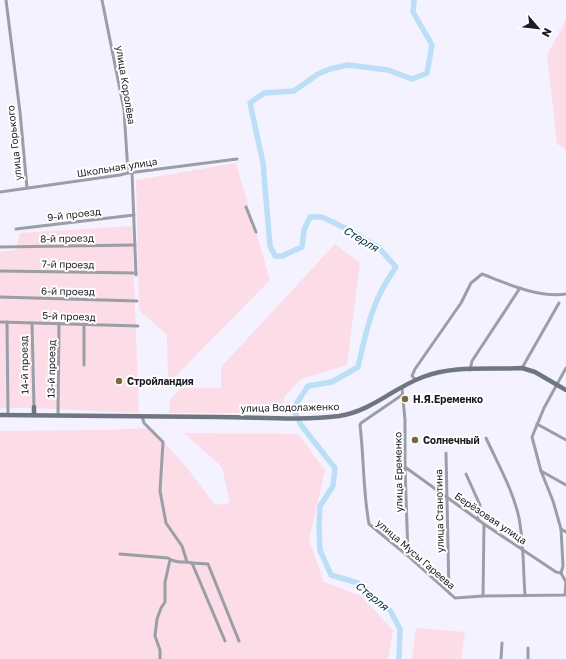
<svg xmlns="http://www.w3.org/2000/svg" width="566" height="659" viewBox="0 0 566 659" font-family="'Golos Text',sans-serif">
<style>
.green{fill:#fcdce6}
.lines{fill:none;stroke-linecap:round;stroke-linejoin:round}
.river{stroke:#bbdff7;stroke-width:5.5}
.minor{stroke:#9a9ea6;stroke-width:3}
.secondary{stroke:#6f7581;stroke-width:4.5}
.poi-dot{fill:#7c6736;stroke:#fff;stroke-width:1.5}
.labels{text-anchor:middle;stroke-width:4;stroke-linejoin:round;paint-order:stroke}
.street-label{font-size:10px;fill:#1e1c23;stroke:#fff}
.poi-label{font-size:10px;font-weight:bold;fill:#1e1c23;stroke:#fff;text-anchor:start}
.water-label{font-size:11px;font-style:italic;fill:#002d44;stroke:#fff}
</style>
<rect width="100%" height="100%" fill="#f5f2ff"/>
<g class="green">
<path d="M566 20V149L557 144 547 55Z"/>
<path d="M236 163 270 280 168 384 167 335 139 310 136 180Z"/>
<path d="M132 226 139 413 34 408H0V252L16 250 20 233Z"/>
<path d="M335 244 360 263 347 365 301 379 284 397 282 413H169L170 400 181 388H221V367Z"/>
<path d="M151 428 184 464 215 505 230 503 222 467 184 433 298 434 325 470 309 540 324 582 361 596 393 630 388 659H0V431L101 430Z"/>
<path d="M416 628 465 632 461 659H412Z"/>
</g>
<g class="lines">
<path class="river" d="M399 659 400 629 390 610 358 583 331 575 320 550 319 527 320 506 333 486 335 468 301 425 293 409 308 386 332 382 358 367C364 342 369 315 381 292 385 283 391 275 396 267L378 247 351 231 322 217H310L304 230 302 247 282 256H275L270 246 263 163 250 103 264 93 294 91 318 74 330 69 348 65 388 70 412 79 427 73 432 45 413 12 414 0"/>
<g class="minor">
<path d="M6 0 20 112 27 188"/>
<path d="M102 0 124 110 128 173"/>
<path d="M132 172 136 275"/>
<path d="M0 192 120 175 128 173 237 159"/>
<path d="M246 207 256 232"/>
<path d="M16 229 134 215"/>
<path d="M0 247 135 245"/>
<path d="M0 271 136 273"/>
<path d="M0 297 137 301"/>
<path d="M0 322 138 326"/>
<path d="M7 322 8 415"/>
<path d="M32 323 34 407"/>
<path d="M84 365V325"/>
<path d="M522 368 559 303"/>
<path d="M470 370 472 361 520 288"/>
<path d="M416 380 412 376 415 369 461 303 471 283 482 274C508 284 538 298 566 294"/>
<path d="M402 388 405 420V467L408 556"/>
<path d="M402 395 361 423 360 425C364 458 363 492 369 524L408 556 455 598 483 596 565 595 566 582 561 573 556 572 484 524 405 467"/>
<path d="M58 415 59 324"/>
<path d="M142 416 144 423 163 442 160 491 166 523 182 546 187 562"/>
<path d="M537 424 566 440"/>
<path d="M486 438C498 464 513 490 519 518 524 544 523 569 525 595"/>
<path d="M446 453 449 593"/>
<path d="M541 471 566 485"/>
<path d="M466 474 480 505 478 520"/>
<path d="M561 529 566 532"/>
<path d="M120 554 168 558C179 565 182 560 192 563L225 641"/>
<path d="M192 563 208 564 239 641"/>
<path d="M561 573 563 566 561 529 553 501 541 471 532 437 544 408 566 368"/>
<path d="M483 596 484 524"/>
<path d="M528 648V659"/>
<path d="M160 659V650L155 636 157 619 161 608 165 602V582L170 560"/>
<path d="M501 659 502 643"/>
</g>
<g class="secondary">
<path d="M34 407V415"/>
<path d="M0 415C73 416 145 416 218 417 258 417 299 421 339 416 372 411 393 388 423 377 454 365 490 370 522 368L535 372 566 390"/>
</g>
</g>
<g class="poi-dot">
<circle cx="119" cy="381" r="4"/>
<circle cx="405" cy="399" r="4"/>
<circle cx="415" cy="440" r="4"/>
</g>
<g class="labels">
<g class="street-label">
<text transform="translate(126 85) rotate(81)" y="4">улица Королёва</text>
<text transform="translate(14 143) rotate(-96)" y="4">улица Горького</text>
<text transform="translate(117 167) rotate(-9)" y="4">Школьная улица</text>
<text transform="translate(74 214) rotate(-7)" y="4">9-й проезд</text>
<text transform="translate(67 238) rotate(-1)" y="4">8-й проезд</text>
<text transform="translate(68 264) rotate(1)" y="4">7-й проезд</text>
<text transform="translate(68 291) rotate(1)" y="4">6-й проезд</text>
<text transform="translate(69 316) rotate(2)" y="4">5-й проезд</text>
<text transform="translate(24 365) rotate(-91)" y="4">14-й проезд</text>
<text transform="translate(51 369) rotate(-89)" y="4">13-й проезд</text>
<text transform="translate(290 407) rotate(-1)" y="4">улица Водолаженко</text>
<text transform="translate(398 472) rotate(-91)" y="4">улица Еременко</text>
<text transform="translate(439 511) rotate(-91)" y="4">улица Станотина</text>
<text transform="translate(491 518) rotate(34)" y="4">Берёзовая улица</text>
<text transform="translate(416 554) rotate(41)" y="4">улица Мусы Гареева</text>
</g>
<g class="poi-label">
<text x="127" y="385">Стройландия</text>
<text x="413" y="403">Н.Я.Еременко</text>
<text x="423" y="444">Солнечный</text>
</g>
<g class="water-label">
<text transform="translate(361 239) rotate(31)" y="4">Стерля</text>
<text transform="translate(372 596) rotate(39)" y="4">Стерля</text>
</g>
</g>
<g transform="translate(538 28) rotate(118)" stroke="#ffffff" stroke-width="3" paint-order="stroke">
<path d="M0-3L7 15L0 10L-7 15Z" fill="#1e1c23"/>
<text y="-6" font-size="11" font-weight="bold" text-anchor="middle" fill="#1e1c23">N</text>
</g>
</svg>
